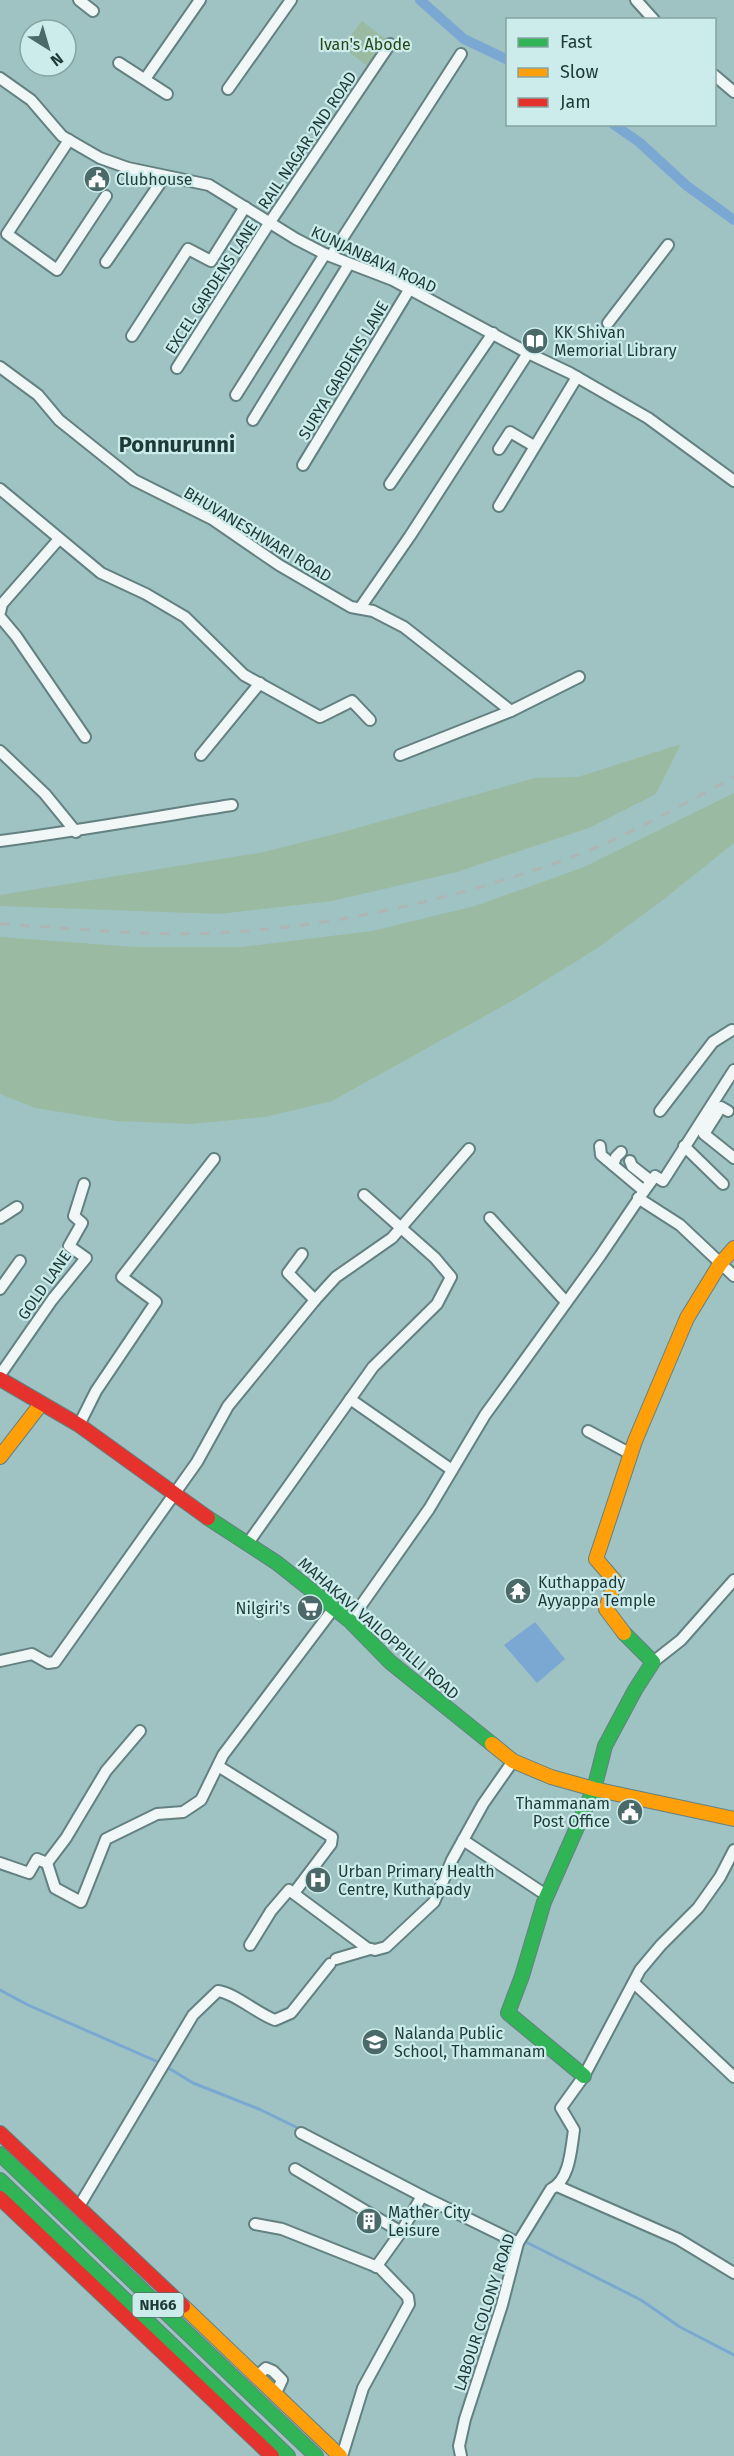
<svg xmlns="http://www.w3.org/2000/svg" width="734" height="2456" viewBox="0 0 734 2456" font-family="'Fira Sans',sans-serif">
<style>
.green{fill:#9bbaa2}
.water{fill:#7aa8d3}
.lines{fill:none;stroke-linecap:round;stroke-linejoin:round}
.stream{stroke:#7aa8d3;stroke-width:3}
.canal{stroke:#7aa8d3;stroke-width:10}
.street-casing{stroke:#638181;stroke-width:14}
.fast-casing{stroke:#638181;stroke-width:16}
.slow-casing{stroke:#638181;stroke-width:16}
.jam-casing{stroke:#638181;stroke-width:16}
.street{stroke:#f1f6f6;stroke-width:10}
.fast{stroke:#30b455;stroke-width:14}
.slow{stroke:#ff9f0a;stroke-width:14}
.jam{stroke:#e5322d;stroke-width:14}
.rail{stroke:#adb6b5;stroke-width:3;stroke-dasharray:10 10;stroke-linecap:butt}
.labels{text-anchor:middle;stroke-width:4.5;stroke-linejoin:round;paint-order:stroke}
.shield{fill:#cceceb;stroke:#526f6e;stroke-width:1.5}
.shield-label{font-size:15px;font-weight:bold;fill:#1d3938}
.park-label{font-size:16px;fill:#294616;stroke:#cceceb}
.street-label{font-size:16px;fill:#1d3938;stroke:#cceceb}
.poi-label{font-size:16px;fill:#1d3938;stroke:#cceceb;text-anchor:start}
.district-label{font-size:22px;font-weight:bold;fill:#1d3938;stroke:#cceceb}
</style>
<rect width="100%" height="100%" fill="#9fc3c2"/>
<g class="green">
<path d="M362 21 388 41 369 67 342 47Z"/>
<path d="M681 744 656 794 589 828 457 872 332 901 219 914 0 906V895L264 852 350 830 535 778 578 777Z"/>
<path d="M734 793V843L659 903 596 949 512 1001 332 1101 265 1117 192 1124 116 1121 35 1108 0 1094V937L134 947H241L372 931 475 906 584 867Z"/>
</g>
<path class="water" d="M535 1622 565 1659 537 1683 504 1645Z"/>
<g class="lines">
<g class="stream">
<path d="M0 1990 28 2005 156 2061"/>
<path d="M170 2069 193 2083 259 2109 302 2130"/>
<path d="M528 2243 641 2300 680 2327 734 2355"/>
</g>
<g class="canal">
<path d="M420 0 464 39 508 60"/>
<path d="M613 124 639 142 687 186 734 220"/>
</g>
<defs>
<g id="street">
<path d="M79 0 93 11"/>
<path d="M636 0 654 20"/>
<path d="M119 63 167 94"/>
<path d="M714 75 734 92"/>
<path d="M0 78 31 100 62 136 100 158 128 168 209 185 296 239 325 254 393 280 528 353 570 373 648 418 734 481"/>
<path d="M145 79 200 0"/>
<path d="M228 89 291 0"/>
<path d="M69 140 7 234 57 270 106 196"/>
<path d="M331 256 461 54"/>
<path d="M106 262 165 176"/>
<path d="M608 323 668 245"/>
<path d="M132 336 188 249 211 261 245 207"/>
<path d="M0 367 38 395 59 420 134 480 212 519 279 565 351 607 373 611 404 627 511 711"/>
<path d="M177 368 270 222 390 44"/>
<path d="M236 395 325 254"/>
<path d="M253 420 349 264"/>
<path d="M499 449 510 432 534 446"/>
<path d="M303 465 409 290"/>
<path d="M390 484 493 333"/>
<path d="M0 489 101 573 146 594 185 617 244 675 320 717 352 701 370 720"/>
<path d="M499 506 577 377"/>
<path d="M360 608 410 536 528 353"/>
<path d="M0 612 2 604 59 539"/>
<path d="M0 617 16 636 85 737"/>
<path d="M0 751 45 794 76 832"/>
<path d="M201 755 260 683"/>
<path d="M400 755 511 711 579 677"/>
<path d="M0 841C78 831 154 817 232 805"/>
<path d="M660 1111 713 1042 732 1030"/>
<path d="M728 1111 721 1107 704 1134 734 1158"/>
<path d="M684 1146 723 1184"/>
<path d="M630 1161 632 1166 651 1181"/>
<path d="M613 1165 616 1157 621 1152"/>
<path d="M644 1191 655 1176 663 1181 734 1070"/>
<path d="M638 1198 680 1225 734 1276"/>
<path d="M0 1218 17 1207"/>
<path d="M490 1218 566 1302"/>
<path d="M0 1289 20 1261"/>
<path d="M315 1300 336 1277 392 1238 469 1149"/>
<path d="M0 1375 52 1300 86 1258 69 1246 82 1223 74 1216 84 1184"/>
<path d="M350 1399 452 1470"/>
<path d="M79 1425 96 1391 156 1302 122 1277 214 1159"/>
<path d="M588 1431 631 1454"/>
<path d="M248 1543 373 1367 437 1304 451 1277 435 1258 364 1195"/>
<path d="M350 1621 429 1509 485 1415 600 1256 644 1191 601 1155 600 1146"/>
<path d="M0 1661 32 1654 48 1663 55 1662 197 1462 228 1406 315 1300 288 1273 302 1254"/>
<path d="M653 1662 681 1640 734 1580"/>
<path d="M218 1766 332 1837 331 1844 294 1893"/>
<path d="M463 1840 540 1891"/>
<path d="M0 1863 29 1873 37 1859 47 1863 66 1838 106 1771 140 1731"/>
<path d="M47 1863 55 1888 81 1902 106 1839 157 1814 183 1812 201 1800 223 1755 334 1608"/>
<path d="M250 1945 271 1911 289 1890 367 1948 375 1950 386 1947 434 1902 452 1860 483 1804 513 1761"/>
<path d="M336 1959 370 1949"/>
<path d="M634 1983 734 2077"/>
<path d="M301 2133 422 2196 401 2232 376 2267"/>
<path d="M295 2169 401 2232"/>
<path d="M557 2186 678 2239 734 2273"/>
<path d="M422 2196 518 2243"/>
<path d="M78 2208 193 2015 218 1991C235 1993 256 2013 275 2020L291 2013 330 1964"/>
<path d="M255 2224 282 2229 380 2268 408 2297 409 2304 363 2388 342 2456"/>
<path d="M256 2377 266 2368 273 2371 282 2380 275 2395"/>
<path d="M461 2456 459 2446 465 2419 502 2305 518 2243 551 2189C570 2180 571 2149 574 2130L561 2108 584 2076 640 1970 661 1945 698 1908 720 1877 734 1850"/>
</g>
<g id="fast">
<path d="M208 1518 277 1563 350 1621 390 1662 492 1744"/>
<path d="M584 2076 508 2013 522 1976 544 1902 594 1789 605 1746 635 1690 653 1662 624 1633"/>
<path d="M0 2154 316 2456"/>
<path d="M0 2180 288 2456"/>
</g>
<g id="slow">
<path d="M0 1457 41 1404"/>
<path d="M624 1633 606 1609 615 1581 596 1559 635 1441 687 1318 720 1264 734 1248"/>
<path d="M492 1744 513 1761 551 1777 594 1789 734 1819"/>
<path d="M183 2306 340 2456"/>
</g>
<g id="jam">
<path d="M0 1379 79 1425 208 1518"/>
<path d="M0 2133 183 2306"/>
<path d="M0 2198 272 2456"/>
</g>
</defs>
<use href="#street" class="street-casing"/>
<use href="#fast" class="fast-casing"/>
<use href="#slow" class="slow-casing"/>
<use href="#jam" class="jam-casing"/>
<use href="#street" class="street"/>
<use href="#fast" class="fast"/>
<use href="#slow" class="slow"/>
<use href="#jam" class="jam"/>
<path class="rail" d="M0 924C70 928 142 936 213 933 308 929 402 910 494 883 533 871 572 858 609 842 652 822 693 799 734 777"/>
</g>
<defs>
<symbol id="civic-disc" viewBox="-11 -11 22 22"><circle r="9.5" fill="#4a6968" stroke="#cceceb"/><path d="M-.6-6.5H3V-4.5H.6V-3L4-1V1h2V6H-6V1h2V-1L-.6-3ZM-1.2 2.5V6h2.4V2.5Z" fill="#fff"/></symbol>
<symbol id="library-disc" viewBox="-11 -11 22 22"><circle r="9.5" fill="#4a6968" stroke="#cceceb"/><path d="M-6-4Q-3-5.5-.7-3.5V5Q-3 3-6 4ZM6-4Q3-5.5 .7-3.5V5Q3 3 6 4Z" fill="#fff"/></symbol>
<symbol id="temple-disc" viewBox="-11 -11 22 22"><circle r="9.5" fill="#4a6968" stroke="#cceceb"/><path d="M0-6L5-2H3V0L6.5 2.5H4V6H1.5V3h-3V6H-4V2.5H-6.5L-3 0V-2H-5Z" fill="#fff"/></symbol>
<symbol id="supermarket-disc" viewBox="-11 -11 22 22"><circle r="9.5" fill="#4a6968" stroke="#cceceb"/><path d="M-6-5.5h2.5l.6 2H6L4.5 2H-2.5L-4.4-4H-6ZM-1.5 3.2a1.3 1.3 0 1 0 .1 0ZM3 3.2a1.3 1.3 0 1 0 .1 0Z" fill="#fff"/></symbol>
<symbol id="hospital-disc" viewBox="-11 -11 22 22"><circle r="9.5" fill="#4a6968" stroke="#cceceb"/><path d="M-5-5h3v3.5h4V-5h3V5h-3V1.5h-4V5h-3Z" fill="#fff"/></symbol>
<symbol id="school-disc" viewBox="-11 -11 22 22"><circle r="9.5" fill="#4a6968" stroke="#cceceb"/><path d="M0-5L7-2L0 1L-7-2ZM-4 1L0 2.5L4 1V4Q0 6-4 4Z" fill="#fff"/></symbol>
<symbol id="building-disc" viewBox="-11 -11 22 22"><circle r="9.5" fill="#4a6968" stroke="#cceceb"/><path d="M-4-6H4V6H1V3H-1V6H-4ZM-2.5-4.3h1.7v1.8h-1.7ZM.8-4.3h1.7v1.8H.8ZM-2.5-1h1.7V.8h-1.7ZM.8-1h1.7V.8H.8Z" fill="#fff"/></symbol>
</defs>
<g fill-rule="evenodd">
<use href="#civic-disc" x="82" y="164" width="30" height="30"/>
<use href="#library-disc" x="520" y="326" width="30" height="30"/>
<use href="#temple-disc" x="503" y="1576" width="30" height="30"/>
<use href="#supermarket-disc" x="295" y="1593" width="30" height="30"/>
<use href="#civic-disc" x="615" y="1797" width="30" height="30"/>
<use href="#hospital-disc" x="303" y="1865" width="30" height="30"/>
<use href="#school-disc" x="360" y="2027" width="30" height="30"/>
<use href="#building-disc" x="354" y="2206" width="30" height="30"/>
</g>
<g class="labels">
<rect class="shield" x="132.5" y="2293" width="51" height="24" rx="4.5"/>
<g class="shield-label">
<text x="158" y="2310">NH66</text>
</g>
<g class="park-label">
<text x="365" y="50">Ivan's Abode</text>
</g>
<g class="street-label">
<text transform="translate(307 140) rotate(-56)" y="6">RAIL NAGAR 2ND ROAD</text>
<text transform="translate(374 259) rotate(25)" y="6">KUNJANBAVA ROAD</text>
<text transform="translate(211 287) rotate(-57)" y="6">EXCEL GARDENS LANE</text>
<text transform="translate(343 370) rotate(-59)" y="6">SURYA GARDENS LANE</text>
<text transform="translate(258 534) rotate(31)" y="6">BHUVANESHWARI ROAD</text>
<text transform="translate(44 1285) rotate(-55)" y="6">GOLD LANE</text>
<text transform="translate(379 1628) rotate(41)" y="6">MAHAKAVI VAILOPPILLI ROAD</text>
<text transform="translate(484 2312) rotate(-72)" y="6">LABOUR COLONY ROAD</text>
</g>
<g class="poi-label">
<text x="116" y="185">Clubhouse</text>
<text x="554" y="338">KK Shivan<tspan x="554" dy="18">Memorial Library</tspan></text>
<text x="538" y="1588">Kuthappady<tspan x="538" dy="18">Ayyappa Temple</tspan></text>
<text x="290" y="1614" text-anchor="end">Nilgiri's</text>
<text x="610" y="1809" text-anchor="end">Thammanam<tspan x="610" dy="18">Post Office</tspan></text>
<text x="338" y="1877">Urban Primary Health<tspan x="338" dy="18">Centre, Kuthapady</tspan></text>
<text x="394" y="2039">Nalanda Public<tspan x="394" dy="18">School, Thammanam</tspan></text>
<text x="388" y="2218">Mather City<tspan x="388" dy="18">Leisure</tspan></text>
</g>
<g class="district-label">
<text x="177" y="452">Ponnurunni</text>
</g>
</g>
<rect x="506" y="18" width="210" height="108" fill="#cceceb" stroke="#86a4a3" stroke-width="1.5"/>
<rect x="518" y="38" width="30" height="9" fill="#30b455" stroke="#86a4a3" stroke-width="1.5"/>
<text x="560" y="48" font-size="18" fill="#1d3938">Fast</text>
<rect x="518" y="68" width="30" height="9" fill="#ff9f0a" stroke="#86a4a3" stroke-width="1.5"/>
<text x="560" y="78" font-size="18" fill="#1d3938">Slow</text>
<rect x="518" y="98" width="30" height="9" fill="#e5322d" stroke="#86a4a3" stroke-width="1.5"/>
<text x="560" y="108" font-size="18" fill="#1d3938">Jam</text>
<g transform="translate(48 48) rotate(143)"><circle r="28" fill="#cceceb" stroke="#86a4a3" stroke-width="1.5"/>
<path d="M0-4.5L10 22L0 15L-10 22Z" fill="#4a6968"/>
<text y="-9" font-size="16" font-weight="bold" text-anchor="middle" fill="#1d3938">N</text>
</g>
</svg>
